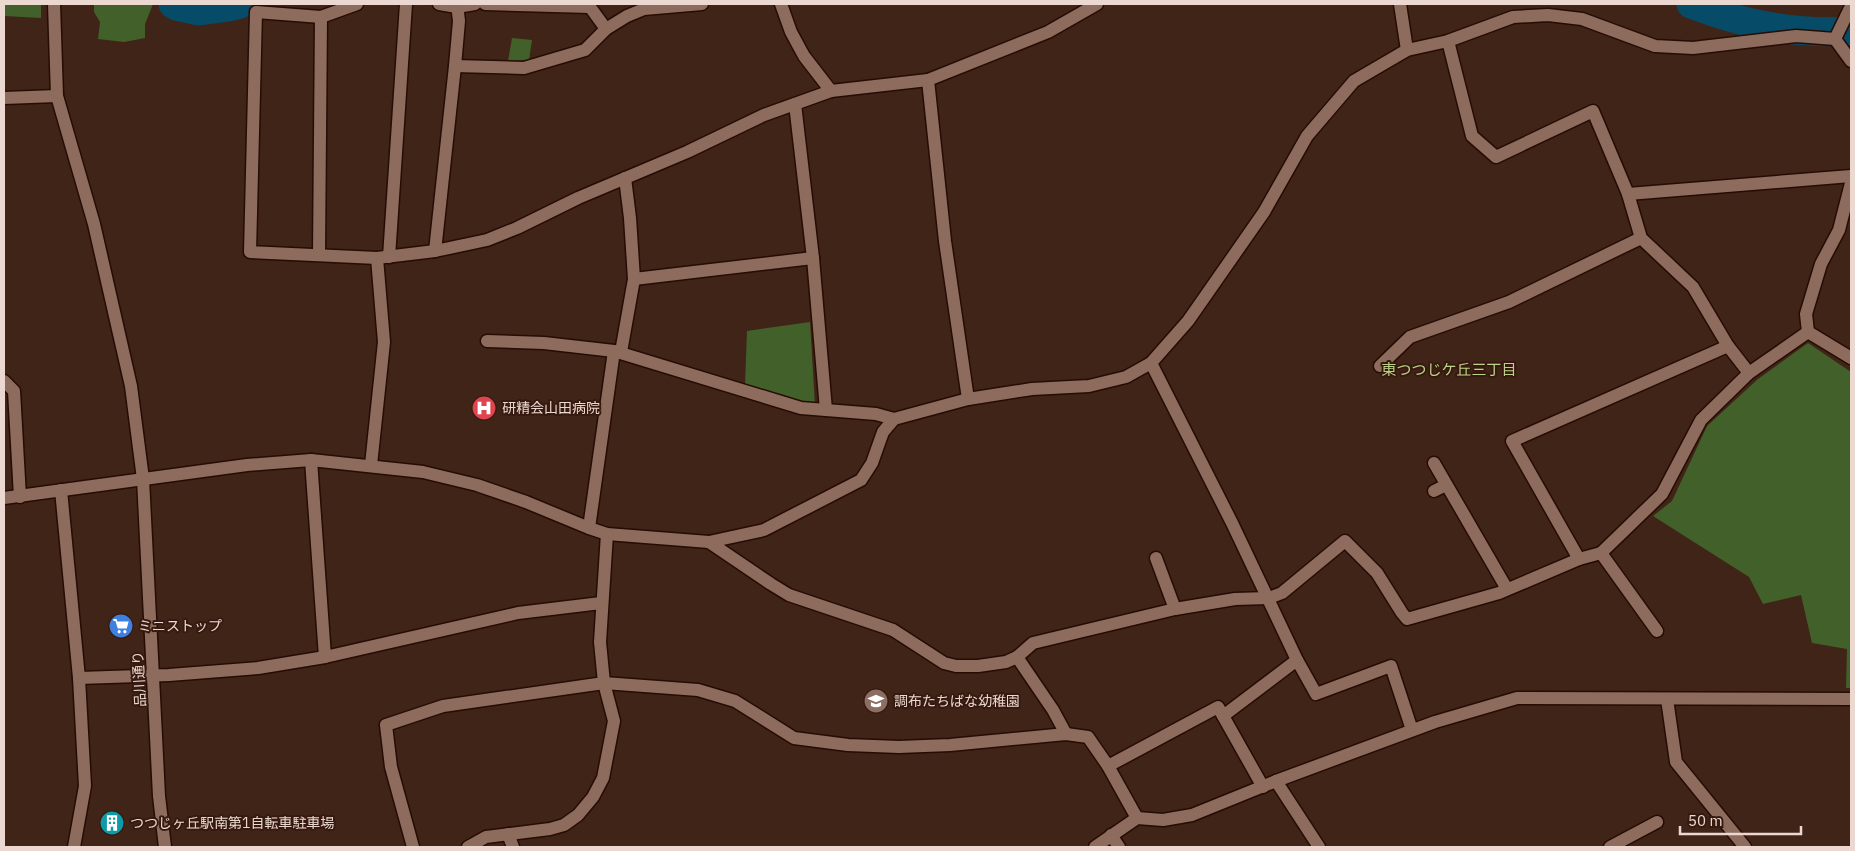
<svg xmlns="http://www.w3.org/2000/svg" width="1855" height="851" viewBox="0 0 1855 851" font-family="'IBM Plex Sans','Noto Sans JP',sans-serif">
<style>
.green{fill:#42602a}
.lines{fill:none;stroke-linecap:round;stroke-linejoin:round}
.river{stroke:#064c68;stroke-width:29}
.minor-casing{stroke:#260c03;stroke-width:15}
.minor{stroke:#8d6b5d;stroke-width:12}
.labels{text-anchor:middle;stroke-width:4;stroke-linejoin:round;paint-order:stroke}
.poi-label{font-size:14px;fill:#ebd8d0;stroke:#361a0f;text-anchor:start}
.street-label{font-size:14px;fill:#ebd8d0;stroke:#361a0f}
.neighbourhood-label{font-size:15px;fill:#bbd288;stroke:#361a0f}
</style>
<rect width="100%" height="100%" fill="#402418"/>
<g class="green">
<path d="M4 4H41V18L4 16Z"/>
<path d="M94 4H153L145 24V38L124 42 98 39 100 22 94 12Z"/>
<path d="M512 38 532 40 529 60 508 61Z"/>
<path d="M810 322 815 406 745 386 747 331Z"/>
<path d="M1808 343 1851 372V688H1846L1847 649 1812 643 1801 595 1763 604 1749 577 1653 516 1672 501 1707 426 1758 379Z"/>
</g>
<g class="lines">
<g class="river">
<path d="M173 4 176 6 199 11 229 7 240 4"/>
<path d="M1691 4C1742 24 1796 35 1851 31"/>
</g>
<defs>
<g id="minor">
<path d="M54 4 57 96 94 224 120 338 131 386 143 479 159 796 165 847"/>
<path d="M357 4 321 17 256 12 250 252 377 258 435 251 487 240 517 228 578 198 687 152 764 115 831 91 928 80 1048 32 1097 4"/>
<path d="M439 4 457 7 475 4"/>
<path d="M485 4 590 7"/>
<path d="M590 4V7L606 29"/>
<path d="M781 4 791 32 804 56 831 91"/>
<path d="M1400 4 1407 50"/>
<path d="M1851 6 1835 39 1851 61"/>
<path d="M1448 41 1472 136 1496 157 1593 111 1628 194 1641 238 1693 287 1728 346 1749 373"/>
<path d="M455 66 524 68 585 50 606 29 627 16 644 9 702 4"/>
<path d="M928 80 945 241 968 399"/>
<path d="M4 98 57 96"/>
<path d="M795 104 813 258 826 410"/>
<path d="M1628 194 1851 176"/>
<path d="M435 251 455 66 459 21 457 4"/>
<path d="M319 254 321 17"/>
<path d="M389 257 406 4"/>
<path d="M634 279 813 258"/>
<path d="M1808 332 1806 314 1821 264 1839 230 1851 183"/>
<path d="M1808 332 1851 358"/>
<path d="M487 341 544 343 614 351 801 408 876 414 894 419 968 399 1032 389 1089 386 1126 377 1151 363 1188 321 1264 212 1307 136 1354 81 1407 50 1448 41 1513 17 1548 15 1582 19 1655 46 1693 48 1796 36 1835 39"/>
<path d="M621 352 634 279 630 218 625 178"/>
<path d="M1151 363 1232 523 1297 660 1316 694 1391 666 1412 730"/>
<path d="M1380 366 1410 337 1509 302 1641 238"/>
<path d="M4 381 14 391 20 497"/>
<path d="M311 460 325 657"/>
<path d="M1434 463 1507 589"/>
<path d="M371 465 384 342 377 258"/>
<path d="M61 490 79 678 85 786 74 847"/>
<path d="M1434 491 1446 485"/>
<path d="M4 498 247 465 311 460 423 472 477 485 526 502 589 528 607 534 709 542 764 530 861 480 872 463 883 432 894 419"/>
<path d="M589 528 614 351"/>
<path d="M709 542 771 584 789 595 893 630 944 663 956 666H978L1006 662 1017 657 1033 643 1175 609 1235 599 1269 598 1282 593 1345 541 1377 573 1402 613 1407 619 1499 593 1579 559 1601 553"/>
<path d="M1156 558 1175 609"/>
<path d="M1579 559 1512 441 1728 346"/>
<path d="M1657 631 1601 553 1662 494 1701 420 1749 373 1808 332"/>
<path d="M1017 657 1053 710 1066 734"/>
<path d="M79 678 169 675 258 668 325 657 518 613 601 603"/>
<path d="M1667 699 1676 762 1745 847"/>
<path d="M1223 716 1297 660"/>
<path d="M1108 766 1218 707 1263 787"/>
<path d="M1276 781 1319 847"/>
<path d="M508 834 513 847"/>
<path d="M1111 835 1119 847"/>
<path d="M413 847 391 767 386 725 443 706 604 683 698 690 735 701 794 738 848 745 899 747 950 745 1066 734 1088 737 1108 766 1137 818"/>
<path d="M468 847 486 837 550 829 564 825 578 815 593 797 603 778 614 721 604 683 600 642 607 534"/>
<path d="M1095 847 1137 818 1163 820 1192 815 1276 781 1435 722 1517 698 1851 699"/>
<path d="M1610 847 1657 822"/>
</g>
</defs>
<use href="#minor" class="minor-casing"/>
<use href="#minor" class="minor"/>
</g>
<defs>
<symbol id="hospital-disc" viewBox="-11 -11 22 22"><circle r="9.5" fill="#e0444e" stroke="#361a0f"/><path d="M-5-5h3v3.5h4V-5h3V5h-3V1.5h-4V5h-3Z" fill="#fff"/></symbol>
<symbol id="supermarket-disc" viewBox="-11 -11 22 22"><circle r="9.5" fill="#3f7fe0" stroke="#361a0f"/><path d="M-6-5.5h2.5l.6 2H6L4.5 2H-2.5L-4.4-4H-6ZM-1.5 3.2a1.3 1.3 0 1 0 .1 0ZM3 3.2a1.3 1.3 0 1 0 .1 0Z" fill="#fff"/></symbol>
<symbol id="school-disc" viewBox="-11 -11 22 22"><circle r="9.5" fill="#8d6e63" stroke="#361a0f"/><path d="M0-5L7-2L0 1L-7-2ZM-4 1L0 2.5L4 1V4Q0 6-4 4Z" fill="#fff"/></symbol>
<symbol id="building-disc" viewBox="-11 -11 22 22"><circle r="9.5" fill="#0f9aa8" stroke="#361a0f"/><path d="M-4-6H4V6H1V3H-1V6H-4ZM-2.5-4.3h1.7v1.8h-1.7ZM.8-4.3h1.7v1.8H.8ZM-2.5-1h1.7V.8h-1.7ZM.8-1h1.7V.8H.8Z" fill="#fff"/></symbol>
</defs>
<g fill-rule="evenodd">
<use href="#hospital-disc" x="470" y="394" width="28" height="28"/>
<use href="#supermarket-disc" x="107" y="612" width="28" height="28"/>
<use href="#school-disc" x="862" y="687" width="28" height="28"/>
<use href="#building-disc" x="98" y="809" width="28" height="28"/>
</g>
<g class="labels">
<g class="poi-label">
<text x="502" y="413">研精会山田病院</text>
<text x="138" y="631">ミニストップ</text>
<text x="894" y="706">調布たちばな幼稚園</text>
<text x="130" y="828">つつじヶ丘駅南第1自転車駐車場</text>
</g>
<g class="street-label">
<text transform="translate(139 679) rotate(-93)" y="5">品川通り</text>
</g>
<g class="neighbourhood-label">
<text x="1449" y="375">東つつじケ丘三丁目</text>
</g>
</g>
<rect width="1855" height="851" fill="none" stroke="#ebd8d0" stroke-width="10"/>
<path d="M1680 826v8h121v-8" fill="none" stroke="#ebd8d0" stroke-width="2.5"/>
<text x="1688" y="826" font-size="15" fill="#ebd8d0" stroke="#361a0f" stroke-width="4" paint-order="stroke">50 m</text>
</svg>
